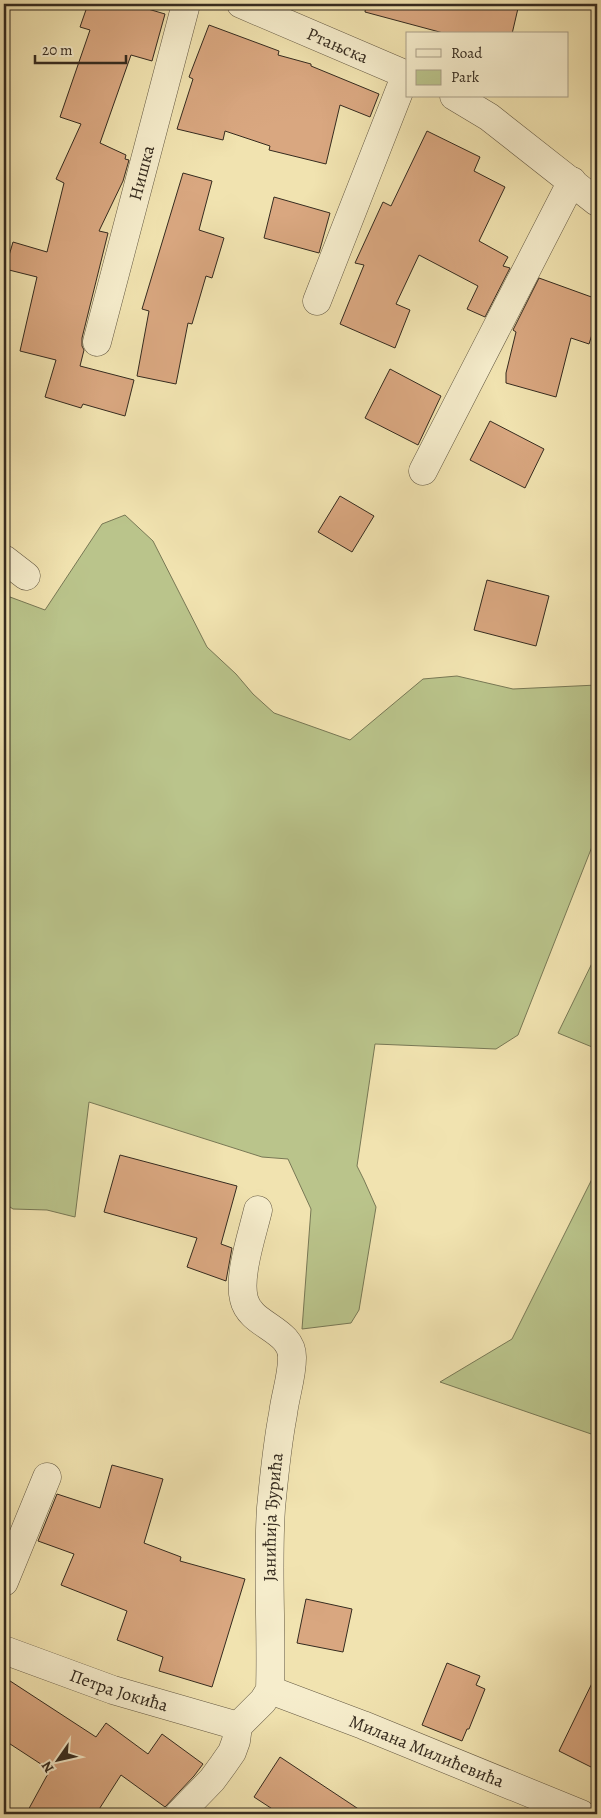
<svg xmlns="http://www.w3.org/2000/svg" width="601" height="1818" viewBox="0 0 601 1818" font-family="Alegreya,serif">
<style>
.green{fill:#bac48b;stroke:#787855}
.building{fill:#d9a780;stroke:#352b1f}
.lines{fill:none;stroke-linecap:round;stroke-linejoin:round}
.minor-casing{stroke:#645943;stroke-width:29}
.minor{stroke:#f6edcc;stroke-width:28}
.labels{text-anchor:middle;stroke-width:4.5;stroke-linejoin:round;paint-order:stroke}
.street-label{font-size:18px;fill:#352b1f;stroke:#f6edcc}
</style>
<rect width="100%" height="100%" fill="#f1e3b0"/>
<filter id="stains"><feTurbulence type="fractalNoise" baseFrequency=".004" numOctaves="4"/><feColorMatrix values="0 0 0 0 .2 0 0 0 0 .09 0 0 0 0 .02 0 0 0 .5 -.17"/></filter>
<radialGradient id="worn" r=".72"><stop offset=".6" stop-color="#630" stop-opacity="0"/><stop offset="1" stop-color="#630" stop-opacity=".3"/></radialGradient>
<g class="green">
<path d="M125 515 153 541 207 647 236 674 253 694 274 713 350 740 423 679 457 676 513 689 597 685V834L518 1035 496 1049 375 1044 357 1166 364 1180 376 1207 359 1310 351 1323 302 1329 311 1209 288 1159 262 1157 89 1102 75 1217 47 1210 13 1209 4 1203V606L10 597 45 610 102 524Z"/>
<path d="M597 953V1049L558 1033Z"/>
<path d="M597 1169V1436L440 1382 512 1339Z"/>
</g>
<g class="building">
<path d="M88 4H131L165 14 152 61 131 55 100 143 126 155 125 159 129 160 123 181 99 231 108 233 82 338V346L84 350 80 366 134 380 125 416 83 404 81 408 45 397 56 360 20 351 37 277 5 269 13 242 47 252 64 183 56 179 81 124 60 117 90 30 80 27Z"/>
<path d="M366 4H519L512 34H447L365 12Z"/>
<path d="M209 25 279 51 278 55 311 64V66L379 94 370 117 340 105 326 164 269 150 270 146 225 131 223 140 177 129 193 79 189 77Z"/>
<path d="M427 131 480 157 474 171 505 187 479 241 508 257 503 266 510 268 485 317 467 309 478 286 419 255 396 304 410 310 395 348 340 324 364 265 355 263 383 202 391 206Z"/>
<path d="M183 173 212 181 199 230 224 238 212 278 206 276 192 324 188 323 176 384 137 376 149 311 142 309Z"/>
<path d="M274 197 330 213 319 253 264 238Z"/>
<path d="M539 278 597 299V319L589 344 571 338 556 397 506 383V373L516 332 513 330Z"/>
<path d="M390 369 441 396 418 445 365 418Z"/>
<path d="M490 421 544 449 525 488 470 460Z"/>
<path d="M340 496 374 516 352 552 318 532Z"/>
<path d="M487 580 549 596 536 646 474 630Z"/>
<path d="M120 1155 237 1186 221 1244 232 1248 226 1281 187 1267 197 1238 104 1212Z"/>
<path d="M112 1465 163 1479 144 1543 181 1557 180 1561 245 1579 212 1687 159 1671 163 1657 117 1640 127 1611 61 1585 74 1554 38 1541 57 1494 100 1508Z"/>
<path d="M306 1599 352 1609 343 1652 297 1643Z"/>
<path d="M447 1663 480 1676 476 1685 485 1689 469 1729H467L462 1741 422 1725Z"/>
<path d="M597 1673V1770L559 1751Z"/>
<path d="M4 1677 96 1737 106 1723 148 1754 162 1734 203 1764 194 1776 165 1807 121 1775 96 1814H26L50 1770 4 1740Z"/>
<path d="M280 1757 366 1814H280L254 1797Z"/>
</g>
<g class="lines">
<defs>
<g id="minor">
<path id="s1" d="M241 4 407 75"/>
<path d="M454 96 489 117 597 202"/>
<path d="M317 301 406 74"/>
<path id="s2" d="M97 342 186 4"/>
<path d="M423 471 572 181"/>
<path d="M4 559 26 576"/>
<path d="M4 1582 47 1477"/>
<path id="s3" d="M4 1650 113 1690 238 1726"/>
<path id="s4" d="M270 1690 363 1725 581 1814"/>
<path id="s5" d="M179 1814 212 1780 223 1765 232 1752 236 1741 238 1726 263 1701 270 1690C272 1630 267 1569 271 1508 274 1477 277 1445 283 1414 285 1396 292 1377 292 1358 293 1329 250 1326 244 1299 238 1276 252 1235 258 1210"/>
</g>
</defs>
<use href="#minor" class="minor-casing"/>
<use href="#minor" class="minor"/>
</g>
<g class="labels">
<g class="street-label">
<text dy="6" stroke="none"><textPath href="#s1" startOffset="105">Ртањска</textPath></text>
<text dy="6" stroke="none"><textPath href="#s2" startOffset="175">Нишка</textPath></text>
<text dy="6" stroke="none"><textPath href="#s5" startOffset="330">Јанићија Ђурића</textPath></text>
<text dy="6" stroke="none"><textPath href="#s3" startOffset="122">Петра Јокића</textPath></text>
<text dy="6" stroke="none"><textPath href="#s4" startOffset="168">Милана Милићевића</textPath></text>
</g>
</g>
<rect width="601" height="1818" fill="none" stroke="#f1e3b0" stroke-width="20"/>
<rect x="5" y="5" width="591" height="1808" fill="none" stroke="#352b1f" stroke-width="2.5"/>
<rect x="10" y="10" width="581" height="1798" fill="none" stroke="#352b1f"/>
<rect x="406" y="32" width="162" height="65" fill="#f6edcc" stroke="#a99f87"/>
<rect x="416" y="49" width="25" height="8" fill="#f6edcc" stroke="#a99f87"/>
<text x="451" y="58" font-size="15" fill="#352b1f">Road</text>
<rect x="416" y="70" width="25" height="15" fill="#bac48b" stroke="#a99f87"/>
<text x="451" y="82" font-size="15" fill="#352b1f">Park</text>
<g transform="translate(58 1760) rotate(236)" stroke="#f6edcc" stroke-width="4" paint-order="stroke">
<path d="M0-4L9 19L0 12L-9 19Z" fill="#352b1f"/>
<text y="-8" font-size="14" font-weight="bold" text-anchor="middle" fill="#352b1f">N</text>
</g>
<path d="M35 55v8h91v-8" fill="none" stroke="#352b1f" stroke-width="2.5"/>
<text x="42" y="55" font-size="15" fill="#352b1f" stroke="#f6edcc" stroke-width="4" paint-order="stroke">20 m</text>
<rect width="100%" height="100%" filter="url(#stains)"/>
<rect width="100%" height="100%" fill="url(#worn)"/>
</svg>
